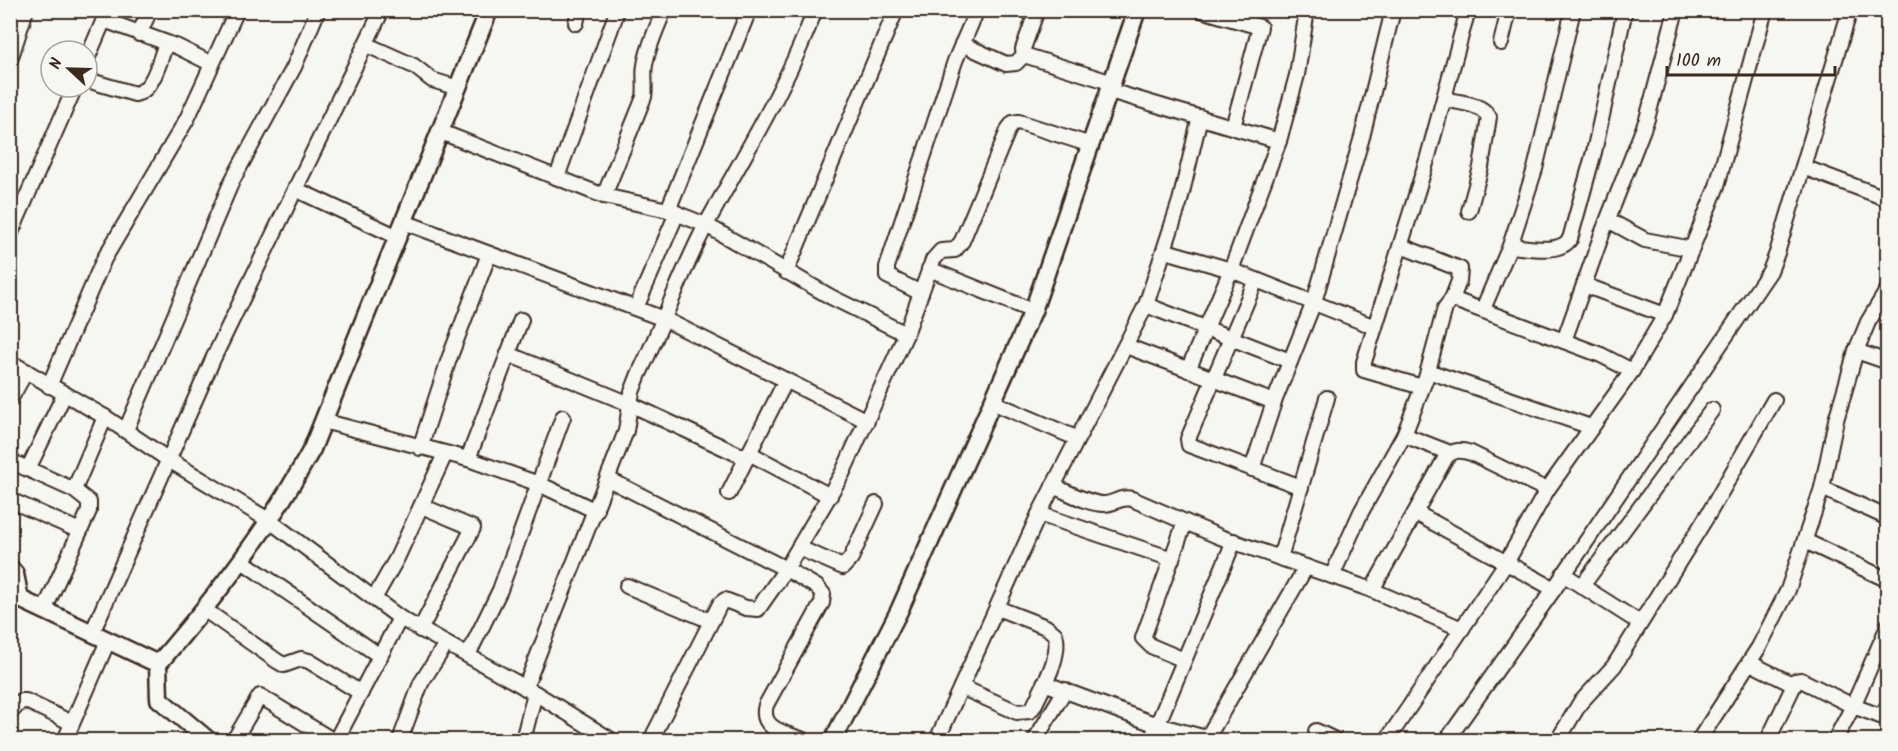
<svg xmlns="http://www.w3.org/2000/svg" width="1898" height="751" viewBox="0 0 1898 751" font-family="Kalam,sans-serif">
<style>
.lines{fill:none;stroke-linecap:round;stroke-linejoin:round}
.minor-casing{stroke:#3b2a1e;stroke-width:18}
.tertiary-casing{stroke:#3b2a1e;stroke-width:21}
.minor{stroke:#f6f6f2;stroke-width:14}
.tertiary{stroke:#f6f6f2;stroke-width:16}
</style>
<rect width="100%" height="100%" fill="#f6f6f2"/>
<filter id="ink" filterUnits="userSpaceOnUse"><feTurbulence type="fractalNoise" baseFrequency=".0167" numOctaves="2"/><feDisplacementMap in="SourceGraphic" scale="12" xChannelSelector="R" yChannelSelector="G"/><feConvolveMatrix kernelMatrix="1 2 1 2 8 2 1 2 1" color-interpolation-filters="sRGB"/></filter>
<g filter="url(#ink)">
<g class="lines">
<defs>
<g id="minor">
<path d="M1037 10 1023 49 1024 55 1113 83"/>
<path d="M1201 10 1260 27 1233 127"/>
<path d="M104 20 178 47 212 64"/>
<path d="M576 23 579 10"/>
<path d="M139 34 150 10"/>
<path d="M1501 43 1509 10"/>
<path d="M962 44 1006 64 1016 63 1024 55"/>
<path d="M367 45 414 66 432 80 458 88"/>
<path d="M87 59 108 10"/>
<path d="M10 60 26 10"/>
<path d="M87 80 135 94C154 91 160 58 166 43"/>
<path d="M1110 91 1279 141"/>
<path d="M1444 99C1459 103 1481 103 1489 117L1481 167 1469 211"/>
<path d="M441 132 604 196 668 210 706 225 831 297 906 334"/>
<path d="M1803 167 1888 199"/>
<path d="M557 177 615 17"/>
<path d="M295 189 398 237"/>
<path d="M604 196 644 97C646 86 643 75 645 65 648 46 657 28 664 10"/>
<path d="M668 210 749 10"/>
<path d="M1608 220 1645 240 1692 249"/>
<path d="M404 222 664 319 867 421"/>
<path d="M10 235 75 87"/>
<path d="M1401 246 1460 269 1459 281 1452 299"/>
<path d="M1510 246C1528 247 1559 255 1570 239L1594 152 1625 10"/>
<path d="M1166 251 1231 270 1375 327 1427 160 1468 10"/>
<path d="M929 269 1033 311"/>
<path d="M786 272 896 10"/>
<path d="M1256 280 1188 439 1189 445 1301 487"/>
<path d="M1584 285 1665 315"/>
<path d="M921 293 887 276V267L955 61 977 10"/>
<path d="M1146 305 1290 361"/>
<path d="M636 308 677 213"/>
<path d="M1483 309 1510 246 1535 169 1573 10"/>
<path d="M1375 327 1364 362V370L1422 387"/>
<path d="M1564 341 1602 234 1647 119 1676 10"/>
<path d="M1126 346 1274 402 1252 469"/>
<path d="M1856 351 1888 362"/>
<path d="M508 354 630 404 746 458"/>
<path d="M10 362 105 417 169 460 270 521 400 618 535 693 611 740"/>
<path d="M1188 370 1231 270 1279 141 1297 75 1307 10"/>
<path d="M1428 371 1591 427"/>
<path d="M49 386 104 259 187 119 237 10"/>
<path d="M10 400 26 371"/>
<path d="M992 402 1076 438"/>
<path d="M1274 402 1314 302 1362 137 1393 10"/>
<path d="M323 421 468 459 539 484 596 511"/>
<path d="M126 430 232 181 294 67 318 10"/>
<path d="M1404 435 1450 453"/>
<path d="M420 448 449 359 489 254"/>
<path d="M749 453 830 496"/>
<path d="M468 459 521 320"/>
<path d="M10 461 74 490 89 502V511L44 611"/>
<path d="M28 469 64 395"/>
<path d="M608 479 786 569 842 474 906 334 933 260 941 251 955 250 962 241 1009 128 1013 123 1019 122 1091 145"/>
<path d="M1053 486C1068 492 1088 504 1104 504 1115 504 1120 496 1132 499L1220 537 1372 590 1446 457C1455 449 1460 450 1471 453L1547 490"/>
<path d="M1822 488 1888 518"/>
<path d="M74 490 105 417"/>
<path d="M729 493 786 380"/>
<path d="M10 500 80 531"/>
<path d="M1416 513 1554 589"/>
<path d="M1039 514 1172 559"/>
<path d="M1805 541 1888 580"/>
<path d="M799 548 843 567 851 558 876 504"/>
<path d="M1280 558 1327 398"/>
<path d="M242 561 380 656"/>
<path d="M1563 574 1640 623"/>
<path d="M1332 576 1361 512 1404 435 1426 378 1445 308 1452 299 1601 355 1632 371"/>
<path d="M627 586 711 621"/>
<path d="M1582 586 1712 410"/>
<path d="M1372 590 1462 629"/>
<path d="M375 597 397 558 445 454"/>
<path d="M205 610 277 661 284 665 301 659 309 661 361 693"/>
<path d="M420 630 473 528 422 506"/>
<path d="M92 633 213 359 382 10"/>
<path d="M468 655 500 590 563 417"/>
<path d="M1184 660 1151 646 1143 638 1185 522"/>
<path d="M1750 663 1794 685 1795 681 1801 680 1853 706 1888 626"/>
<path d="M1044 683 1157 725 1214 740"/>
<path d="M961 687 1017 712 1030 711 1034 706C1043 686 1062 656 1055 634L1046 627 997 608"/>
<path d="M525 688 626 431 632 392 639 374C663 325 681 272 707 223 745 153 787 86 815 10"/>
<path d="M10 713 21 701H26L72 723"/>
<path d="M1316 731 1335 740"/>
<path d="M65 740 107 643"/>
<path d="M234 740 260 696 332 740"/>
<path d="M336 740 400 618"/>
<path d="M400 740 421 683 446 644"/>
<path d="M523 740 535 693"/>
<path d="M651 740 720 604 725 600 746 608 758 609 786 569 817 587 823 594 822 603 766 705C759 729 785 733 803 740"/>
<path d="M937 740 1039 514 1146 305 1180 201 1200 117"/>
<path d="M1035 740 1065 690"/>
<path d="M1151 740 1234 541"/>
<path d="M1206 740 1306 567"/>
<path d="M1387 740 1506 563 1547 490 1632 371 1665 315 1717 186 1765 10"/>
<path d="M1447 740 1554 589 1770 271 1777 253 1850 10"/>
<path d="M1558 740 1580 703 1614 666 1709 513 1774 400"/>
<path d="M1699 740 1759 647 1788 590 1822 488 1836 420 1856 351 1868 322 1888 289"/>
<path d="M1768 740 1794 685"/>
<path d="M1835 740 1853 706 1880 716 1888 706"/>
</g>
<g id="tertiary">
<path d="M10 568 15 574 20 599 158 664"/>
<path d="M208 740 159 699 158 664C218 594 268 530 312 449L489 10"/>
<path d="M833 740 899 611 1033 311 1137 10"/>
</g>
</defs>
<use href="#minor" class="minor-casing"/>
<use href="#tertiary" class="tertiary-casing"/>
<use href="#minor" class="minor"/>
<use href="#tertiary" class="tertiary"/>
</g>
</g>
<rect width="1898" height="751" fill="none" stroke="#f6f6f2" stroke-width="36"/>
<rect x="18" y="18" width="1862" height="715" fill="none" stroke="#3b2a1e" stroke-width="2" filter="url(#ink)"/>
<g transform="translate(69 69) rotate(292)"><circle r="28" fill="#f6f6f2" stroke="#aba49d" stroke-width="1.5"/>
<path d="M0-4.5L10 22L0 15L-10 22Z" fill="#3b2a1e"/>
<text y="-9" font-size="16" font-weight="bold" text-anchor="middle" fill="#3b2a1e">N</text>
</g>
<path d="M1667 66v9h168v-9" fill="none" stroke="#3b2a1e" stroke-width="3"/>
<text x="1676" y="66" font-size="18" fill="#3b2a1e" stroke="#f6f6f2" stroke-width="4.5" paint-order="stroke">100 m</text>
</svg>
